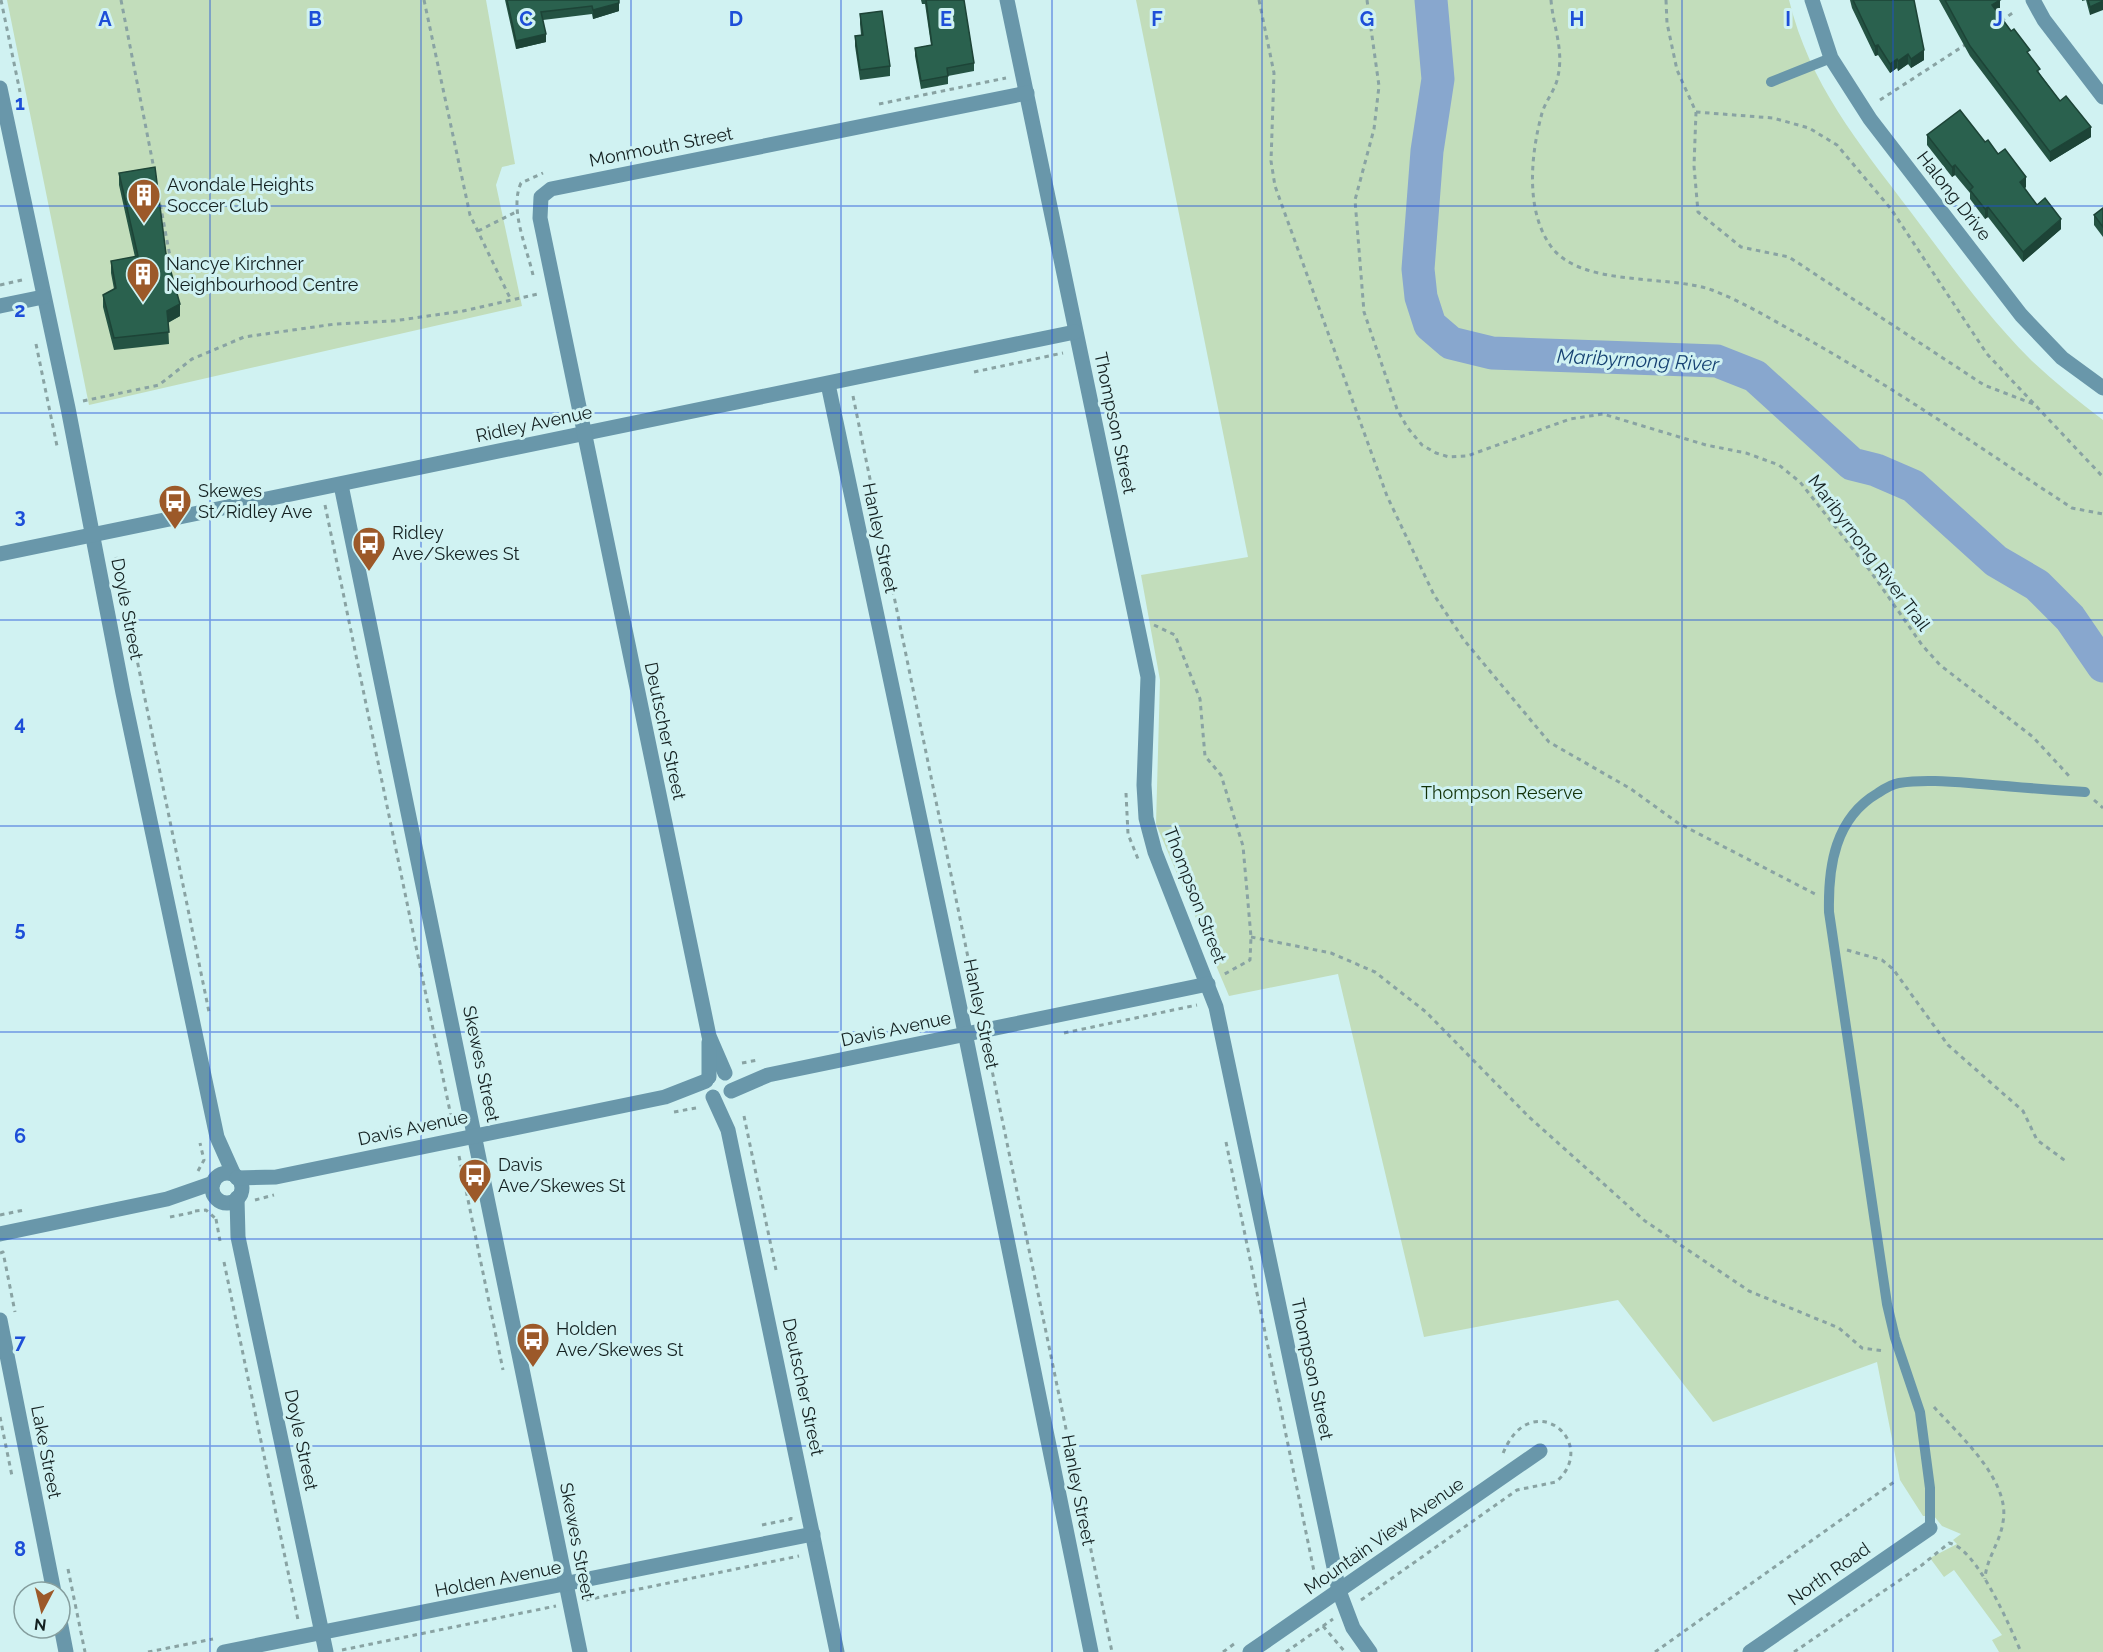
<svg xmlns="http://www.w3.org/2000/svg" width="2103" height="1652" viewBox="0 0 2103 1652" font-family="Raleway,sans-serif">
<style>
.green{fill:#c2ddbb}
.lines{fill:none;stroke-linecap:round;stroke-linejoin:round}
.river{stroke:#88a7ce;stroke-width:33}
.path{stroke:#89a3a3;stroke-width:3;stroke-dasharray:4.5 4.5;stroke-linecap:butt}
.lane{stroke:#6997aa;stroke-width:10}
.street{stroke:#6997aa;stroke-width:15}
.wall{fill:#245343}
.shaded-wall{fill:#1d4437}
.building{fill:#2a614e;stroke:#1d4437;stroke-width:1.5}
.grid{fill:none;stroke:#1d4ed8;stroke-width:1.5;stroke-opacity:0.55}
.labels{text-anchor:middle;stroke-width:6;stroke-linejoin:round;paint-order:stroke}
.street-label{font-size:18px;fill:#142121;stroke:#d0f2f2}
.poi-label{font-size:18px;fill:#142121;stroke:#d0f2f2;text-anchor:start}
.park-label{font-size:18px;fill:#123208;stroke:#d0f2f2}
.water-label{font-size:20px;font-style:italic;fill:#164273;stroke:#d0f2f2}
.grid-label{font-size:20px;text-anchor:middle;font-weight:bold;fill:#1d4ed8;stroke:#d0f2f2;stroke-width:6;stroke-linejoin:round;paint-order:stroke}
</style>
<rect width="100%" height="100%" fill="#d0f2f2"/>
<g class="green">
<path d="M7 0H486L515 164 502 167 496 185 522 306 89 405Z"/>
<path d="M1136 0H1789C1810 85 1858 142 1910 211 1948 261 1985 314 2030 359 2053 381 2078 401 2103 420V1652H1999L1992 1640 2002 1635 1954 1570 1944 1577 1930 1558 1957 1544 1953 1540 1961 1534 1942 1526 1934 1516H1923L1900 1480 1877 1362 1713 1422 1618 1300 1424 1337 1338 974 1229 996 1156 824 1160 680 1141 575 1248 557Z"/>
</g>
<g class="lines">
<path class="river" d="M1431 0 1438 79 1427 151 1418 269 1421 297 1430 325 1451 343 1492 353 1717 361 1755 376 1852 464 1876 470 1913 486 1996 561 2037 585 2070 618 2103 666"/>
<g class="path">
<path d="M1 0 20 92"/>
<path d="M121 0 154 169"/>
<path d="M424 0 470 215 511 300"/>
<path d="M1259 0 1274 73 1271 161 1275 186 1387 496 1434 595 1464 640 1549 742 1631 789 1678 823 1817 895"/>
<path d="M1367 0 1379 86 1374 129 1355 200 1364 312 1397 409 1407 427 1422 445 1436 453 1449 457 1467 456 1570 419 1603 414 1706 445 1746 453 1779 465 1800 482 1871 572 1922 645 1940 665 2033 737 2070 777"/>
<path d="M1551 0C1553 26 1564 49 1558 76 1556 89 1546 100 1542 113 1531 153 1525 209 1550 245 1579 288 1668 274 1712 290 1746 303 1777 323 1809 340 1899 391 1985 451 2072 508L2103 514"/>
<path d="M1666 0 1667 23 1677 70 1696 112 1694 166 1698 212 1741 247 1789 257 1984 385 2036 405"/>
<path d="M2001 21 2014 12"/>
<path d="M1880 100 1968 43"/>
<path d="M879 104 1006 78"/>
<path d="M1696 112 1773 118 1809 128 1837 145 1891 209 1987 354 2103 477"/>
<path d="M157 187 171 262"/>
<path d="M478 231 518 211"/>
<path d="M533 275C527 248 509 209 521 183L543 173"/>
<path d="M0 285 22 280"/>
<path d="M36 344 57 446"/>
<path d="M974 372 1063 353"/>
<path d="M853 396 980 1016"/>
<path d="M83 401 159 385 192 359 244 337 335 324 393 321 463 311 538 294"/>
<path d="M325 505 453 1126"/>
<path d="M116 557 209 1012"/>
<path d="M1154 625 1175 635 1200 699 1205 756 1221 775 1243 846 1251 937 1250 960 1221 976"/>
<path d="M1126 793 1128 834 1138 859"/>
<path d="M2094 800 2103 808"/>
<path d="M1251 937 1331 953 1375 972 1426 1012 1529 1117 1645 1221 1749 1291 1839 1328 1862 1348 1884 1351"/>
<path d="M1847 950 1882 960 1893 969 1948 1045 2023 1111 2037 1140 2067 1162"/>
<path d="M1064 1033 1197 1005"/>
<path d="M987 1046 1112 1652"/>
<path d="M742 1063 758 1060"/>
<path d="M674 1112 696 1108"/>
<path d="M744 1116 776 1270"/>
<path d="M1226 1142 1317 1586"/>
<path d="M459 1156 503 1370"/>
<path d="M198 1171 204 1160 200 1143"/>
<path d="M255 1200 274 1195"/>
<path d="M195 1211 206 1210 216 1219"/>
<path d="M0 1215 24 1210"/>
<path d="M170 1217 195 1212"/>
<path d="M216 1219 220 1241"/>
<path d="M0 1253 3 1252 15 1312"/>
<path d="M224 1262 298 1620"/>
<path d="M1934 1407C1960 1436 2011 1481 2003 1522 2000 1543 1986 1559 1985 1579"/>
<path d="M0 1417 12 1476"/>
<path d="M762 1525 791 1519V1517"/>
<path d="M68 1569 85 1652"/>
<path d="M586 1600 799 1556"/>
<path d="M1361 1600 1517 1490 1556 1482C1602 1442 1529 1383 1502 1456"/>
<path d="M1323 1626 1345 1652"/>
<path d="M342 1650 556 1606"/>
<path d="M148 1652 213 1639"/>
<path d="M1223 1652 1234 1644"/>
<path d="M1286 1652 1333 1619"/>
<path d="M1655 1652 1894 1482"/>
<path d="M1794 1652 1922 1565 1949 1543C1977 1548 2010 1627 2021 1652"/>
</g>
<g class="lane">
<path d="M1771 82 1831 58"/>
<path d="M1930 1528V1488L1920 1412 1895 1338 1887 1304 1829 912C1828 866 1835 818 1878 793 1884 789 1892 784 1899 783 1925 779 1954 782 1981 784 2016 787 2051 790 2085 792"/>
</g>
<g class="street">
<path d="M1007 0 1148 677 1144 785 1146 818 1155 852 1216 1007 1339 1591 1353 1628 1370 1652"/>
<path d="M1812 0 1831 58 1870 119 2021 315 2062 358 2103 388"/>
<path d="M2033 0 2044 20 2103 97"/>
<path d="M0 88 68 408 123 693 217 1137 234 1175"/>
<path d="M0 306 43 297"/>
<path d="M828 384 962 1018 1091 1652"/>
<path d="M341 485 580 1652"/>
<path d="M0 554 1075 332"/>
<path d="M725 1073 709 1036 540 218 541 197 551 189 1027 93"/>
<path d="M709 1077V1042"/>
<path d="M731 1091 768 1075 1208 984"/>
<path d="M713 1097 728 1130 837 1652"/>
<circle cx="227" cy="1188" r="15"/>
<path d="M237 1178 276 1177 665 1097 706 1081"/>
<path d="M237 1198 238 1237 326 1652"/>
<path d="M0 1234 167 1199 213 1183"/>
<path d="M0 1320 54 1592"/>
<path d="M60 1621 66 1652"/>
<path d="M224 1652 813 1534"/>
<path d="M1250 1652 1540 1451"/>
<path d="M1750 1652 1930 1528"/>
</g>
</g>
<g class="wall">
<path d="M505 0H619V11L593 19 592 14 543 20 546 42 516 49Z"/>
<path d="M921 0H964L974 63V71L948 76V84L921 89 915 56V48L931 45 925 4H922Z"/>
<path d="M1850 0H1914L1924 60 1911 68 1908 64 1898 71 1897 68 1890 73 1878 55 1875 56 1852 8Z"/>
<path d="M1939 0H2000V10L1997 12 2030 56 2040 74 2060 101 2091 137 2050 162 1970 56Z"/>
<path d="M2082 0H2103L2090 15 2086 0 2082 1Z"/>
<path d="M860 14 890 66V76L860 80 855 46V36L861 35 860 24Z"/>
<path d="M1927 135 1985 142 1998 154 2026 187 2024 189 2037 205 2061 229 2023 262 1988 217 1985 219 1970 199V193L1955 175 1952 177 1927 145Z"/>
<path d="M119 173 166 254 180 316 168 323 169 344 114 350 103 307V295L114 289 111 273V261L135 257 119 185Z"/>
<path d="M2103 208V237L2094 225V215Z"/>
</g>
<g class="shaded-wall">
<path d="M2000 0V10L1992 15V5Z"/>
<path d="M2103 1V10L2090 15V7Z"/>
<path d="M619 3V11L593 19V10Z"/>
<path d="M546 34V42L516 49V41Z"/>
<path d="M1878 45V55L1875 56V46Z"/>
<path d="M1924 50V60L1911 68V59Z"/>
<path d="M1908 54V64L1898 71V61Z"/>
<path d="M1897 59V68L1890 73V64Z"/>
<path d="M2091 127V137L2050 162V152Z"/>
<path d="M1955 165V175L1952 177V167Z"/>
<path d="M2026 177V187L2020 192V182Z"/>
<path d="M1988 207V217L1985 219V209Z"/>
<path d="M2061 219V229L2023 262V252Z"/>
<path d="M180 304V316L167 323V311Z"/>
</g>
<g class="building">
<path d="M507 0H619V3L593 10 592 6 541 12 546 34 516 41Z"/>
<path d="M926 0H964L974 63 947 68 948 76 921 81 915 48 932 45Z"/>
<path d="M1853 0H1914L1924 50 1911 59 1908 54 1898 61 1897 59 1890 64 1878 45 1875 46Z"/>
<path d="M1945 0H2000L1992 5 2011 31 2014 29 2030 50 2027 52 2040 69 2037 71 2060 101 2066 96 2091 127 2050 152 1970 46Z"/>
<path d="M2088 0H2103V1L2090 7Z"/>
<path d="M882 11 890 66 860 70 855 36 863 35 860 14Z"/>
<path d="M1960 110 1985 142 1988 140 1998 154 2005 149 2026 177 2020 182 2037 205 2045 198 2061 219 2023 252 1988 207 1985 209 1970 190 1973 187 1955 165 1952 167 1927 135Z"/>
<path d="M155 167 166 254 180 304 167 311 169 332 114 338 103 295 116 288 111 261 138 256 119 173Z"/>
<path d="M2103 208V227L2094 215Z"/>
</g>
<path class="grid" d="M210 0V1652M421 0V1652M631 0V1652M841 0V1652M1052 0V1652M1262 0V1652M1472 0V1652M1682 0V1652M1893 0V1652M0 206H2103M0 413H2103M0 620H2103M0 826H2103M0 1032H2103M0 1239H2103M0 1446H2103"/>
<defs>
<symbol id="building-pin" viewBox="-11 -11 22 30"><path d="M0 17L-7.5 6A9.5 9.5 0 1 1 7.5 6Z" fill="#9c5929" stroke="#d0f2f2"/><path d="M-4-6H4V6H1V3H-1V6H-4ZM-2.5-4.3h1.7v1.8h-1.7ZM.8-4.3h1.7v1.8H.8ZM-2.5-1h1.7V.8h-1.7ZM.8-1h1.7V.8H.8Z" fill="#fff"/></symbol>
<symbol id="bus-pin" viewBox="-11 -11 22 30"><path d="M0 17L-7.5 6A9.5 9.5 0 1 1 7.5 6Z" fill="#9c5929" stroke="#d0f2f2"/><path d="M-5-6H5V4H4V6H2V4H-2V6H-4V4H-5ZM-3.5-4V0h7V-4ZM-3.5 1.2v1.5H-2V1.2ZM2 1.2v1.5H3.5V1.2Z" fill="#fff"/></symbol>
</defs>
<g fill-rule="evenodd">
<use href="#building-pin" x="125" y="176" width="38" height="52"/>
<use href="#building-pin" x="124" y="255" width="38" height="52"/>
<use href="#bus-pin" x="156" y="482" width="38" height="52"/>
<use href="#bus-pin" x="350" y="524" width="38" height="52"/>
<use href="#bus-pin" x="456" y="1156" width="38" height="52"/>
<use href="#bus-pin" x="514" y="1320" width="38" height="52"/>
</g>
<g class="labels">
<g class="street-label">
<text transform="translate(661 147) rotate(-11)" y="6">Monmouth Street</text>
<text transform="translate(1954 196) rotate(52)" y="6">Halong Drive</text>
<text transform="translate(1115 423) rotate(78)" y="6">Thompson Street</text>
<text transform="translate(534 424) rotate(-12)" y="6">Ridley Avenue</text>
<text transform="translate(880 538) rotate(78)" y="6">Hanley Street</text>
<text transform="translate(1869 553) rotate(53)" y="6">Maribyrnong River Trail</text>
<text transform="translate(127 609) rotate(79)" y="6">Doyle Street</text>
<text transform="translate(665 731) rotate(78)" y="6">Deutscher Street</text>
<text transform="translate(1195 895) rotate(69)" y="6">Thompson Street</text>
<text transform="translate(981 1014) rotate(78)" y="6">Hanley Street</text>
<text transform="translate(896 1029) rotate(-12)" y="6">Davis Avenue</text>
<text transform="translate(481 1064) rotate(78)" y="6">Skewes Street</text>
<text transform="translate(413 1128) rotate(-12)" y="6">Davis Avenue</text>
<text transform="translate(1312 1369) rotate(78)" y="6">Thompson Street</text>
<text transform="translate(803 1387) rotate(78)" y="6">Deutscher Street</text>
<text transform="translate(301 1440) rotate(78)" y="6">Doyle Street</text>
<text transform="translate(46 1452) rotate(79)" y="6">Lake Street</text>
<text transform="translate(1078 1490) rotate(79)" y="6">Hanley Street</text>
<text transform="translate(1384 1536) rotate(-35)" y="6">Mountain View Avenue</text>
<text transform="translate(577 1541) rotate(79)" y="6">Skewes Street</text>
<text transform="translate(1829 1574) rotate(-35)" y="6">North Road</text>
<text transform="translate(498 1579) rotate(-11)" y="6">Holden Avenue</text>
</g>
<g class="poi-label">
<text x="167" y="191">Avondale Heights<tspan x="167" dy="21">Soccer Club</tspan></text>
<text x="166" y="270">Nancye Kirchner<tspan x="166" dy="21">Neighbourhood Centre</tspan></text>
<text x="198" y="497">Skewes<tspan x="198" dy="21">St/Ridley Ave</tspan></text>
<text x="392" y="539">Ridley<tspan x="392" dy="21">Ave/Skewes St</tspan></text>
<text x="498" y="1171">Davis<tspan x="498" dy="21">Ave/Skewes St</tspan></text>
<text x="556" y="1335">Holden<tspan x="556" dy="21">Ave/Skewes St</tspan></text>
</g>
<g class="park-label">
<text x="1502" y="799">Thompson Reserve</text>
</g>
<g class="water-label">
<text transform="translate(1638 360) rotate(3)" y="7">Maribyrnong River</text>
</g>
</g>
<g class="grid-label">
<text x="105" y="26">A</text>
<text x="315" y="26">B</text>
<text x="526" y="26">C</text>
<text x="736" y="26">D</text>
<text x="946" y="26">E</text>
<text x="1157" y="26">F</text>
<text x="1367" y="26">G</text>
<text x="1577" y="26">H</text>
<text x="1788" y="26">I</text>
<text x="1998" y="26">J</text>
<text x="20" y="110">1</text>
<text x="20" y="317">2</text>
<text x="20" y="523">3</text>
<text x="20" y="730">4</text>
<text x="20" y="936">5</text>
<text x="20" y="1143">6</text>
<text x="20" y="1349">7</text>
<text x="20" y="1556">8</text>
</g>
<g transform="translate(42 1610) rotate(187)"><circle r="28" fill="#d0f2f2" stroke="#859e9e" stroke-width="1.5"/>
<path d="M0-4.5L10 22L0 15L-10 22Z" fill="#9c5929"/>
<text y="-9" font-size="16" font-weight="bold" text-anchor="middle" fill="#142121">N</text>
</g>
</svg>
